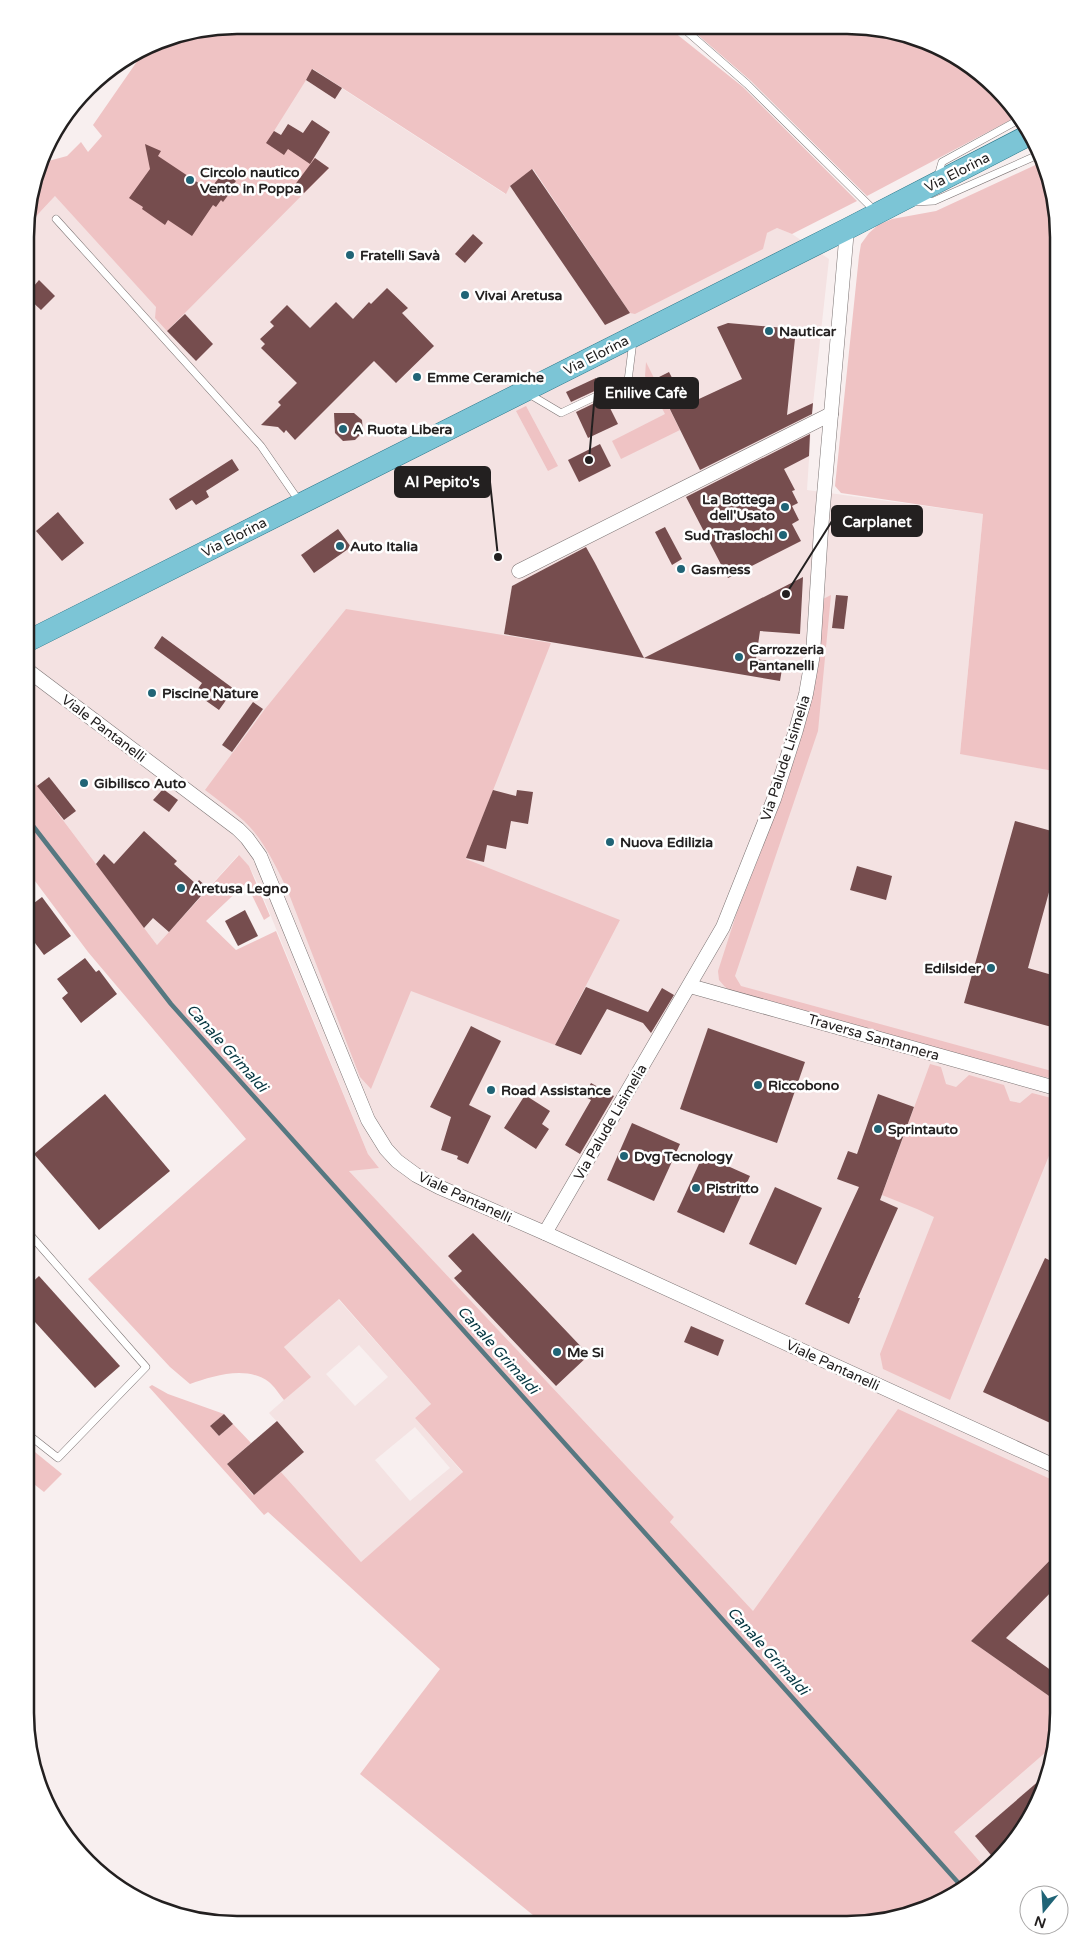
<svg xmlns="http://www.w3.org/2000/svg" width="1084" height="1950" viewBox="0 0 1084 1950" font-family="'Varela Round',sans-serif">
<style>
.built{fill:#f4e2e2;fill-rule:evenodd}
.green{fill:#efc3c4}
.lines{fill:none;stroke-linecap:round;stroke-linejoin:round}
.stream{stroke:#567881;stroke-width:4.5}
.building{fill:#764d4e}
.lane-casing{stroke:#7b7373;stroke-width:8}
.street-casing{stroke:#7b7373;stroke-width:15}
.primary-casing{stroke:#247285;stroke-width:22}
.lane{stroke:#fff;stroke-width:7}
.street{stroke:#fff;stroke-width:14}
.primary{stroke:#7cc5d6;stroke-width:21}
.poi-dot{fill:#206476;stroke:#fff;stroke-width:2}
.labels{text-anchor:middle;stroke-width:5;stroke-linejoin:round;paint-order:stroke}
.poi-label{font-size:14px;font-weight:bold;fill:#232020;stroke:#fff;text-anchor:start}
.street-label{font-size:14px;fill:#232020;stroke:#fff}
.water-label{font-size:15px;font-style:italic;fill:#03343f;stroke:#fff}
.rim{fill:none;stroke:#232020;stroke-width:2.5}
.leader{fill:none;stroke:#232020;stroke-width:2}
.callout-dot{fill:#232020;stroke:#fff;stroke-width:2}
.callout{fill:#232020;stroke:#232020;stroke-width:2}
.callout-label{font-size:15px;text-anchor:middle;font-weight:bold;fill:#fff}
</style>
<rect width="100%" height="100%" fill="#f8efef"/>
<g class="built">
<path d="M312 69 505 194 510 186 532 169 630 313 767 233 777 228 792 234 829 259 812 413 807 490 983 514 960 753 1059 772V1727L1043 1794 1015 1842 987 1870 670 1522 674 1517 348 1170 379 1168 368 1154 257 882 249 866 238 855 157 945 26 771 27 226 55 196 306 80Z"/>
<path d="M338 1299 431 1404 415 1418 463 1473 361 1562 281 1472 304 1451 269 1413 310 1377 284 1347ZM359 1345 388 1377 355 1406 326 1374ZM415 1427 450 1468 410 1501 375 1460Z"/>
</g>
<g class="green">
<path d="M237 25 669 28 743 87 857 201 792 234 777 228 767 233 763 249 635 314 630 313 533 169 510 186 506 194 313 69 274 131 329 168 167 331 155 318 156 307 55 196 27 226V210L41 163 67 156 81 142 88 152 102 136 93 125 147 47 156 41Z"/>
<path d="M690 28 888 29 940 47 987 77 1020 115 867 196 751 81Z"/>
<path d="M1044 161 1048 169 1059 237V772L960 754 983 514 841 493 835 486 859 256 861 244 869 233 878 225 892 219 936 211Z"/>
<path d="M646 362 680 430 621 459 612 441 665 414 645 376Z"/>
<path d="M526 406 558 466 548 471 516 411Z"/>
<path d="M831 595 818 731 735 976 741 986 1059 1073V1080L1021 1072 732 992 725 987 719 980 718 971 737 912 763 846 823 599Z"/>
<path d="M346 609 551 643 466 859 620 920 555 1045 411 991 371 1089 360 1077 287 889C275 865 264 840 244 821 232 810 218 800 205 790L265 709Z"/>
<path d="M26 771 157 945 239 855 249 866 270 916 264 920 246 883 206 921 236 950 276 931 368 1154 379 1168 349 1171 674 1517 670 1522 753 1611 898 1409 1059 1483V1551L971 1641 1059 1703V1727L1054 1745 954 1832 987 1870 976 1881 915 1914 847 1925 544 1924 360 1774 440 1669 268 1512 264 1515 149 1387 152 1385 168 1394 224 1414 210 1426 219 1436 233 1424 251 1443 227 1464 253 1495 281 1472 361 1562 463 1472 415 1418 431 1404 339 1299 284 1347 311 1377 284 1400C279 1394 274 1386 269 1382 246 1365 213 1376 190 1384L170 1367 88 1279 246 1139 88 952 26 869Z"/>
<path d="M930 1064 941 1067 946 1084 956 1087 969 1075 1004 1085 1010 1101 1020 1103 1032 1093 1059 1100V1131L950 1400 883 1369 880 1354 934 1217 917 1209 882 1195Z"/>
<path d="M25 1444 62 1474 44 1492 25 1477Z"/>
</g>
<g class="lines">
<path class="stream" d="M26 817 171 1004 963 1888"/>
</g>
<g class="building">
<path d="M312 69 342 88 335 99 306 80Z"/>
<path d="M312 120 330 132 310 164 288 149 284 155 266 143 274 131 281 135 288 124 303 133Z"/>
<path d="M145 144 161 151 158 156 209 190 224 172 236 181 228 191 229 194 223 202 221 200 216 207 213 205 192 236 168 220 165 225 142 209 143 207 129 198 150 169Z"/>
<path d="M315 158 329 168 304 193 294 186Z"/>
<path d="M532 169 630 313 605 325 510 186Z"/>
<path d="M473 234 483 243 465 263 455 254Z"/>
<path d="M39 280 55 296 41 310 27 297V294Z"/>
<path d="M387 288 408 308 402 313 434 346 396 383 374 361 295 440 286 430 284 433 278 427 261 425 281 405 278 402 297 383 261 348 265 344 260 339 274 326 270 322 287 305 310 328 336 302 353 319 369 302 371 304Z"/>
<path d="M185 314 213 344 196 361 167 331Z"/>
<path d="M728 323 796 329 787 415 813 403 812 414 700 470 655 379 669 372 686 405 742 379 717 327Z"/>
<path d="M596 378 601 388 571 402 566 392Z"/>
<path d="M605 398 618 424 588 438 576 412Z"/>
<path d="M334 413H354L362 420 363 432 355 440 343 441 335 433Z"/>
<path d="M810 434 809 456 784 469 795 490 792 491 798 503 792 506 799 520 792 524 801 541 728 578 686 497Z"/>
<path d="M600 444 611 466 579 482 568 460Z"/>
<path d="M232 459 239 470 206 491 209 497 196 505 192 500 176 510 169 499Z"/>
<path d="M58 512 84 543 62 561 36 531Z"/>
<path d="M665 527 682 559 672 565 655 532Z"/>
<path d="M338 529 351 547 314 573 301 555Z"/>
<path d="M586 547 595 563 644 658 504 634 512 586Z"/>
<path d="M803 577 800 634 760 631 756 659 783 663 780 681 644 658Z"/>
<path d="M836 595 848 596 844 629 832 628Z"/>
<path d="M162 636 234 689 219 710 195 693 202 683 154 648Z"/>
<path d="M253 702 263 709 232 752 222 745Z"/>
<path d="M49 777 76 811 64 820 37 786Z"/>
<path d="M163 789 178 800 169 812 153 800Z"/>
<path d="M493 790 516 796 517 790 533 792 528 824 511 821 506 849 487 845 484 862 466 858Z"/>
<path d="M1015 821 1059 833V887L1051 885 1028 968 1059 977V1029L964 1003Z"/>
<path d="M144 831 177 861 174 864 196 884 199 880 208 888 169 932 153 918 144 928 96 864 104 854 114 864Z"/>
<path d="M857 866 892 876 886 900 850 890Z"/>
<path d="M42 897 71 936 44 955 26 931V909Z"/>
<path d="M245 910 258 936 238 946 225 921Z"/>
<path d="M85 958 96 972 99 970 117 994 81 1023 62 998 68 993 57 979Z"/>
<path d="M586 987 648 1012 662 988 674 995 651 1033 643 1023 607 1009 581 1055 555 1045Z"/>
<path d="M471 1026 501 1041 469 1105 491 1116 468 1164 457 1159 458 1156 441 1150 451 1117 430 1107Z"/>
<path d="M708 1028 805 1062 777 1143 680 1109Z"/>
<path d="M591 1083 614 1096 580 1154 565 1145 591 1100 584 1096Z"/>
<path d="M105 1094 170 1171 99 1230 34 1154Z"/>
<path d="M878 1094 914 1107 880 1200 898 1208 858 1298H860L849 1324 805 1304 859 1187 837 1179 848 1151 857 1154Z"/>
<path d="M525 1095 550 1111 542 1124 549 1129 536 1149 504 1128Z"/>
<path d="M632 1123 680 1144 654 1201 607 1180Z"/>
<path d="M703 1155 750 1176 724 1233 677 1212Z"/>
<path d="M775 1187 822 1208 796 1265 749 1244Z"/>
<path d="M473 1233 589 1355 556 1386 454 1278 462 1271 448 1256Z"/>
<path d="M1045 1258 1059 1265V1427L983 1392Z"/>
<path d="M39 1276 120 1366 95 1388 25 1311 26 1288Z"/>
<path d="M691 1326 724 1340 718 1356 684 1342Z"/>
<path d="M224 1414 233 1424 219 1436 210 1426Z"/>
<path d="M277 1421 304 1452 254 1495 227 1464Z"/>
<path d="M1059 1551V1584L1006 1638 1059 1676V1703L971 1641Z"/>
<path d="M1048 1773 1043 1794 1015 1842 996 1861 975 1836Z"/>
</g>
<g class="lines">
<defs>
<g id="lane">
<path d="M683 28 747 84 876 212"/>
<path d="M938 176 942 162 1022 118"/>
<path d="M915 202 934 201 1040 154"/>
<path d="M56 219 261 446 299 501"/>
<path d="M529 394 561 413 628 381 633 341"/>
<path d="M25 1432 58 1458 146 1367 26 1230"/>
</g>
<g id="street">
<path d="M519 571 831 414"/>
<path d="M26 669 238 829 247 838 260 856 368 1120 386 1149 397 1161 416 1175 439 1187 545 1233 1059 1468"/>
<path d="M690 986 1059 1089"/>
<path d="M545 1233 723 927 774 799 796 730 806 694 813 654 821 530 847 229"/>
</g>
<path id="primary" d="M26 642 847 229 1031 134"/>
</defs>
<use href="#lane" class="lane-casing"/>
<use href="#street" class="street-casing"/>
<use href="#primary" class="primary-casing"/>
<use href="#lane" class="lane"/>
<use href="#street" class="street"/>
<use href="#primary" class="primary"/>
</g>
<g class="poi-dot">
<circle cx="190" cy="180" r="5"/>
<circle cx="350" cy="255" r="5"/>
<circle cx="465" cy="295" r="5"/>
<circle cx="769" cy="331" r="5"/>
<circle cx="417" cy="377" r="5"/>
<circle cx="343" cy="429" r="5"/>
<circle cx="785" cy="507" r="5"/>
<circle cx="783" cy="535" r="5"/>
<circle cx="340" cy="546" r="5"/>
<circle cx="681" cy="569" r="5"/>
<circle cx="739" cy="657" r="5"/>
<circle cx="152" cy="693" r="5"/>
<circle cx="84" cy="783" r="5"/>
<circle cx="610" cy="842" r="5"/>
<circle cx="181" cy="888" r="5"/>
<circle cx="991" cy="968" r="5"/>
<circle cx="758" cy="1085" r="5"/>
<circle cx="491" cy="1090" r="5"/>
<circle cx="878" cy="1129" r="5"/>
<circle cx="624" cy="1156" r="5"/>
<circle cx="696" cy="1188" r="5"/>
<circle cx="557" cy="1352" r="5"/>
</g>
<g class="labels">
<g class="poi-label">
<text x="200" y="177">Circolo nautico<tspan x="200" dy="16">Vento in Poppa</tspan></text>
<text x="360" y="260">Fratelli Savà</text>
<text x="475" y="300">Vivai Aretusa</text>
<text x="779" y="336">Nauticar</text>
<text x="427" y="382">Emme Ceramiche</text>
<text x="353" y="434">A Ruota Libera</text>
<text x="775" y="504" text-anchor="end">La Bottega<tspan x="775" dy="16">dell'Usato</tspan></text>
<text x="773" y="540" text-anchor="end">Sud Traslochi</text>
<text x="350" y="551">Auto Italia</text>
<text x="691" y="574">Gasmess</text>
<text x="749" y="654">Carrozzeria<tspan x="749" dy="16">Pantanelli</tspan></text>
<text x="162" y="698">Piscine Nature</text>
<text x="94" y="788">Gibilisco Auto</text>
<text x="620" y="847">Nuova Edilizia</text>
<text x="191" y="893">Aretusa Legno</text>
<text x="981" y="973" text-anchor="end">Edilsider</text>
<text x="768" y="1090">Riccobono</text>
<text x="501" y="1095">Road Assistance</text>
<text x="888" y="1134">Sprintauto</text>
<text x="634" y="1161">Dvg Tecnology</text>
<text x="706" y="1193">Pistritto</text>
<text x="567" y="1357">Me Si</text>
</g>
<g class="street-label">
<text transform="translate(957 172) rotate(-27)" y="5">Via Elorina</text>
<text transform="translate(596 355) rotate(-27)" y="5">Via Elorina</text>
<text transform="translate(234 537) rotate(-27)" y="5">Via Elorina</text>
<text transform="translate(104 728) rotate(37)" y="5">Viale Pantanelli</text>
<text transform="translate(785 758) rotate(-72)" y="5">Via Palude Lisimelia</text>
<text transform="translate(874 1037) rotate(16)" y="5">Traversa Santannera</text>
<text transform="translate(610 1122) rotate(-60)" y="5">Via Palude Lisimelia</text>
<text transform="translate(465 1197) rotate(25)" y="5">Viale Pantanelli</text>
<text transform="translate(833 1365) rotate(25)" y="5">Viale Pantanelli</text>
</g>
<g class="water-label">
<text transform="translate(227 1048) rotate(48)" y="5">Canale Grimaldi</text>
<text transform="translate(498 1350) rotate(48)" y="5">Canale Grimaldi</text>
<text transform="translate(768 1651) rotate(48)" y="5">Canale Grimaldi</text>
</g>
</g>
<path d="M0 0H1084V1950H0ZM237 34H847A203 203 0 0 1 1050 237V1713A203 203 0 0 1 847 1916H237A203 203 0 0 1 34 1713V237A203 203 0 0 1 237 34Z" fill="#fff" fill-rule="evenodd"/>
<path class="rim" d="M237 34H847A203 203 0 0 1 1050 237V1713A203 203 0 0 1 847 1916H237A203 203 0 0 1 34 1713V237A203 203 0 0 1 237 34Z"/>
<path class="leader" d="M589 460L595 393M498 557L490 482M786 594L832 521"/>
<g class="callout-dot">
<circle cx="589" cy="460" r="5"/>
<circle cx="498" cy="557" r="5"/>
<circle cx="786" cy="594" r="5"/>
</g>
<g class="callout">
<rect x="595" y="378" width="103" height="30" rx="5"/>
<rect x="395" y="467" width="95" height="30" rx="5"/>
<rect x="832" y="506" width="90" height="30" rx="5"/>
</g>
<g class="callout-label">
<text x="646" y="398">Enilive Cafè</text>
<text x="442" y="487">Al Pepito's</text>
<text x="877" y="527">Carplanet</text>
</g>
<g transform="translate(1044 1910) rotate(198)"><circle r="24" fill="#ffffff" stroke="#a7a6a6"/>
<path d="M0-4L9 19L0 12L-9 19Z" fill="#206476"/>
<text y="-8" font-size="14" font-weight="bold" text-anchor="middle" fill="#232020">N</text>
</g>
</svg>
